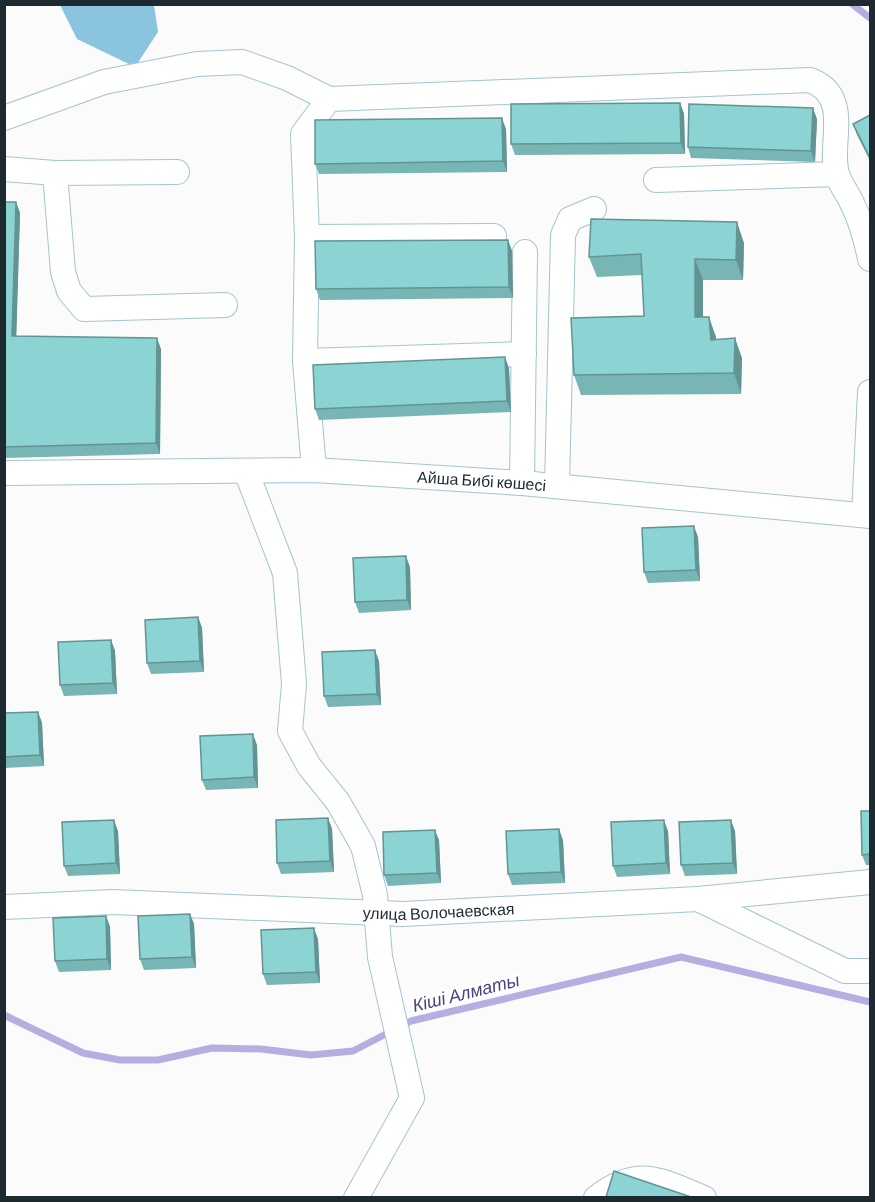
<svg xmlns="http://www.w3.org/2000/svg" width="875" height="1202" viewBox="0 0 875 1202" font-family="Barlow,sans-serif">
<style>
.forest{fill:#8ac4de}
.lines{fill:none;stroke-linecap:round;stroke-linejoin:round}
.stream{stroke:#b4afe0;stroke-width:7}
.minor-casing{stroke:#a3c4d2;stroke-width:26}
.minor{stroke:#fff;stroke-width:24}
.wall{fill:#78b5b5}
.shaded-wall{fill:#629494}
.building{fill:#8cd3d3;stroke:#629494;stroke-width:1.5}
.labels{text-anchor:middle;stroke-width:6;stroke-linejoin:round;paint-order:stroke}
.street-label{font-size:16px;fill:#1d2a30;stroke:#fff}
.water-label{font-size:18px;font-style:italic;fill:#4c417f;stroke:#fff}
</style>
<rect width="100%" height="100%" fill="#fbfbfb"/>
<path class="forest" d="M60 5H154L158 32 135 67 77 39Z"/>
<g class="lines">
<g class="stream">
<path d="M852 4 870 18"/>
<path d="M4 1015 83 1053 120 1060H158L212 1048 261 1049 311 1055 353 1051 411 1021 681 957 870 1002"/>
</g>
<defs>
<g id="minor">
<path d="M4 118 104 82 197 64 242 62 287 78 329 99"/>
<path d="M4 169 55 173 177 172"/>
<path d="M55 173 63 272 69 291 84 309 225 305"/>
<path d="M656 180 837 174"/>
<path d="M307 237 494 236"/>
<path d="M305 361 524 354"/>
<path d="M314 470 305 361 307 237 303 134 329 99 810 80C853 96 828 144 837 174 840 184 848 194 852 203 861 221 866 239 870 259"/>
<path d="M246 471 285 573 294 684 290 731 309 766 338 802 363 846 375 895 380 957 412 1098 356 1198"/>
<path id="s1" d="M4 473 314 470 522 483 870 516"/>
<path d="M522 483 525 252"/>
<path d="M557 486 563 235 570 219 594 209"/>
<path d="M864 515 870 392"/>
<path d="M698 899 845 971H870"/>
<path id="s2" d="M4 907 113 902 403 914 698 899 870 882"/>
<path d="M596 1198C638 1165 660 1180 704 1198"/>
</g>
</defs>
<use href="#minor" class="minor-casing"/>
<use href="#minor" class="minor"/>
</g>
<g class="wall">
<path d="M680 103 684 114 685 154 515 155 511 144Z"/>
<path d="M870 115V161L857 135 853 124Z"/>
<path d="M817 119 815 162 691 158 688 147Z"/>
<path d="M506 129 507 172 319 174 315 164Z"/>
<path d="M4 202H16L20 213 16 336 161 349 160 454 4 458Z"/>
<path d="M508 240 512 251 513 298 320 300 316 289Z"/>
<path d="M744 243 743 280H703V317L716 337V339L742 358 741 394 581 395 574 375 644 316 642 275 597 277 589 257Z"/>
<path d="M509 368 511 412 319 420 315 409Z"/>
<path d="M698 537 700 581 648 583 644 572Z"/>
<path d="M410 567 411 610 359 613 355 602Z"/>
<path d="M198 617 202 628 204 672 151 674 147 663Z"/>
<path d="M111 640 115 651 117 694 64 696 60 685Z"/>
<path d="M379 661 381 705 328 707 324 696Z"/>
<path d="M38 712 42 723 44 766 4 768V713Z"/>
<path d="M257 745 258 788 206 790 202 780Z"/>
<path d="M870 811V865H866L862 855Z"/>
<path d="M328 818 332 829 334 872 281 874 277 863Z"/>
<path d="M118 831 120 874 68 876 64 866Z"/>
<path d="M668 831 670 874 617 877 613 866Z"/>
<path d="M735 831 737 874 685 876 681 865Z"/>
<path d="M439 840 441 883 388 886 384 875Z"/>
<path d="M563 840 565 883 512 885 508 874Z"/>
<path d="M190 914 194 924 196 968 144 970 140 959Z"/>
<path d="M106 916 110 927 111 970 59 972 55 961Z"/>
<path d="M318 939 320 983 267 985 263 974Z"/>
</g>
<g class="shaded-wall">
<path d="M680 103 684 114 685 154 681 143Z"/>
<path d="M813 108 817 119 815 162 811 151Z"/>
<path d="M502 118 506 129 507 172 503 161Z"/>
<path d="M16 202 20 213 16 347 12 336Z"/>
<path d="M737 222 744 243 743 280 736 260Z"/>
<path d="M508 240 512 251 513 298 509 287Z"/>
<path d="M695 259 703 280V337L695 317Z"/>
<path d="M709 317 716 337 718 360 711 340Z"/>
<path d="M157 338 161 349 160 454 156 443Z"/>
<path d="M735 338 742 358 741 394 734 373Z"/>
<path d="M505 357 509 368 511 412 507 401Z"/>
<path d="M694 526 698 537 700 581 696 570Z"/>
<path d="M406 556 410 567 411 610 407 600Z"/>
<path d="M198 617 202 628 204 672 200 661Z"/>
<path d="M111 640 115 651 117 694 113 683Z"/>
<path d="M375 650 379 661 381 705 377 694Z"/>
<path d="M38 712 42 723 44 766 40 755Z"/>
<path d="M253 734 257 745 258 788 254 777Z"/>
<path d="M328 818 332 829 334 872 330 861Z"/>
<path d="M114 820 118 831 120 874 116 863Z"/>
<path d="M664 820 668 831 670 874 666 863Z"/>
<path d="M731 820 735 831 737 874 733 863Z"/>
<path d="M559 829 563 840 565 883 561 872Z"/>
<path d="M435 830 439 840 441 883 437 873Z"/>
<path d="M190 914 194 924 196 968 192 957Z"/>
<path d="M106 916 110 927 111 970 107 959Z"/>
<path d="M314 928 318 939 320 983 316 972Z"/>
</g>
<g class="building">
<path d="M680 103 681 143 511 144V104Z"/>
<path d="M689 104 813 108 811 151 688 147Z"/>
<path d="M870 115V158L853 124Z"/>
<path d="M502 118 503 161 315 164V120Z"/>
<path d="M4 202H16L12 336 157 338 156 443 4 447Z"/>
<path d="M591 219 737 222 736 260 695 259V317H709L711 340 735 338 734 373 574 375 571 318 644 316 641 254 589 257Z"/>
<path d="M508 240 509 287 316 289 315 241Z"/>
<path d="M505 357 507 401 315 409 313 365Z"/>
<path d="M694 526 696 570 644 572 642 528Z"/>
<path d="M406 556 407 600 355 602 353 558Z"/>
<path d="M198 617 200 661 147 663 145 620Z"/>
<path d="M111 640 113 683 60 685 58 642Z"/>
<path d="M375 650 377 694 324 696 322 652Z"/>
<path d="M38 712 40 755 4 757V713Z"/>
<path d="M253 734 254 777 202 780 200 736Z"/>
<path d="M861 811H870V854L862 855Z"/>
<path d="M328 818 330 861 277 863 276 820Z"/>
<path d="M114 820 116 863 64 866 62 822Z"/>
<path d="M664 820 666 863 613 866 611 822Z"/>
<path d="M731 820 733 863 681 865 679 822Z"/>
<path d="M559 829 561 872 508 874 506 831Z"/>
<path d="M435 830 437 873 384 875 383 832Z"/>
<path d="M190 914 192 957 140 959 138 916Z"/>
<path d="M106 916 107 959 55 961 53 918Z"/>
<path d="M314 928 316 972 263 974 261 930Z"/>
<path d="M614 1171 691 1197H606Z"/>
</g>
<g class="labels">
<g class="street-label">
<text dy="6" stroke="none"><textPath href="#s1" startOffset="478">Айша Бибі көшесі</textPath></text>
<text dy="6" stroke="none"><textPath href="#s2" startOffset="435">улица Волочаевская</textPath></text>
</g>
<g class="water-label">
<text transform="translate(466 993) rotate(-14)" y="6">Кіші Алматы</text>
</g>
</g>
<rect width="875" height="1202" fill="none" stroke="#1d2a30" stroke-width="12"/>
</svg>
